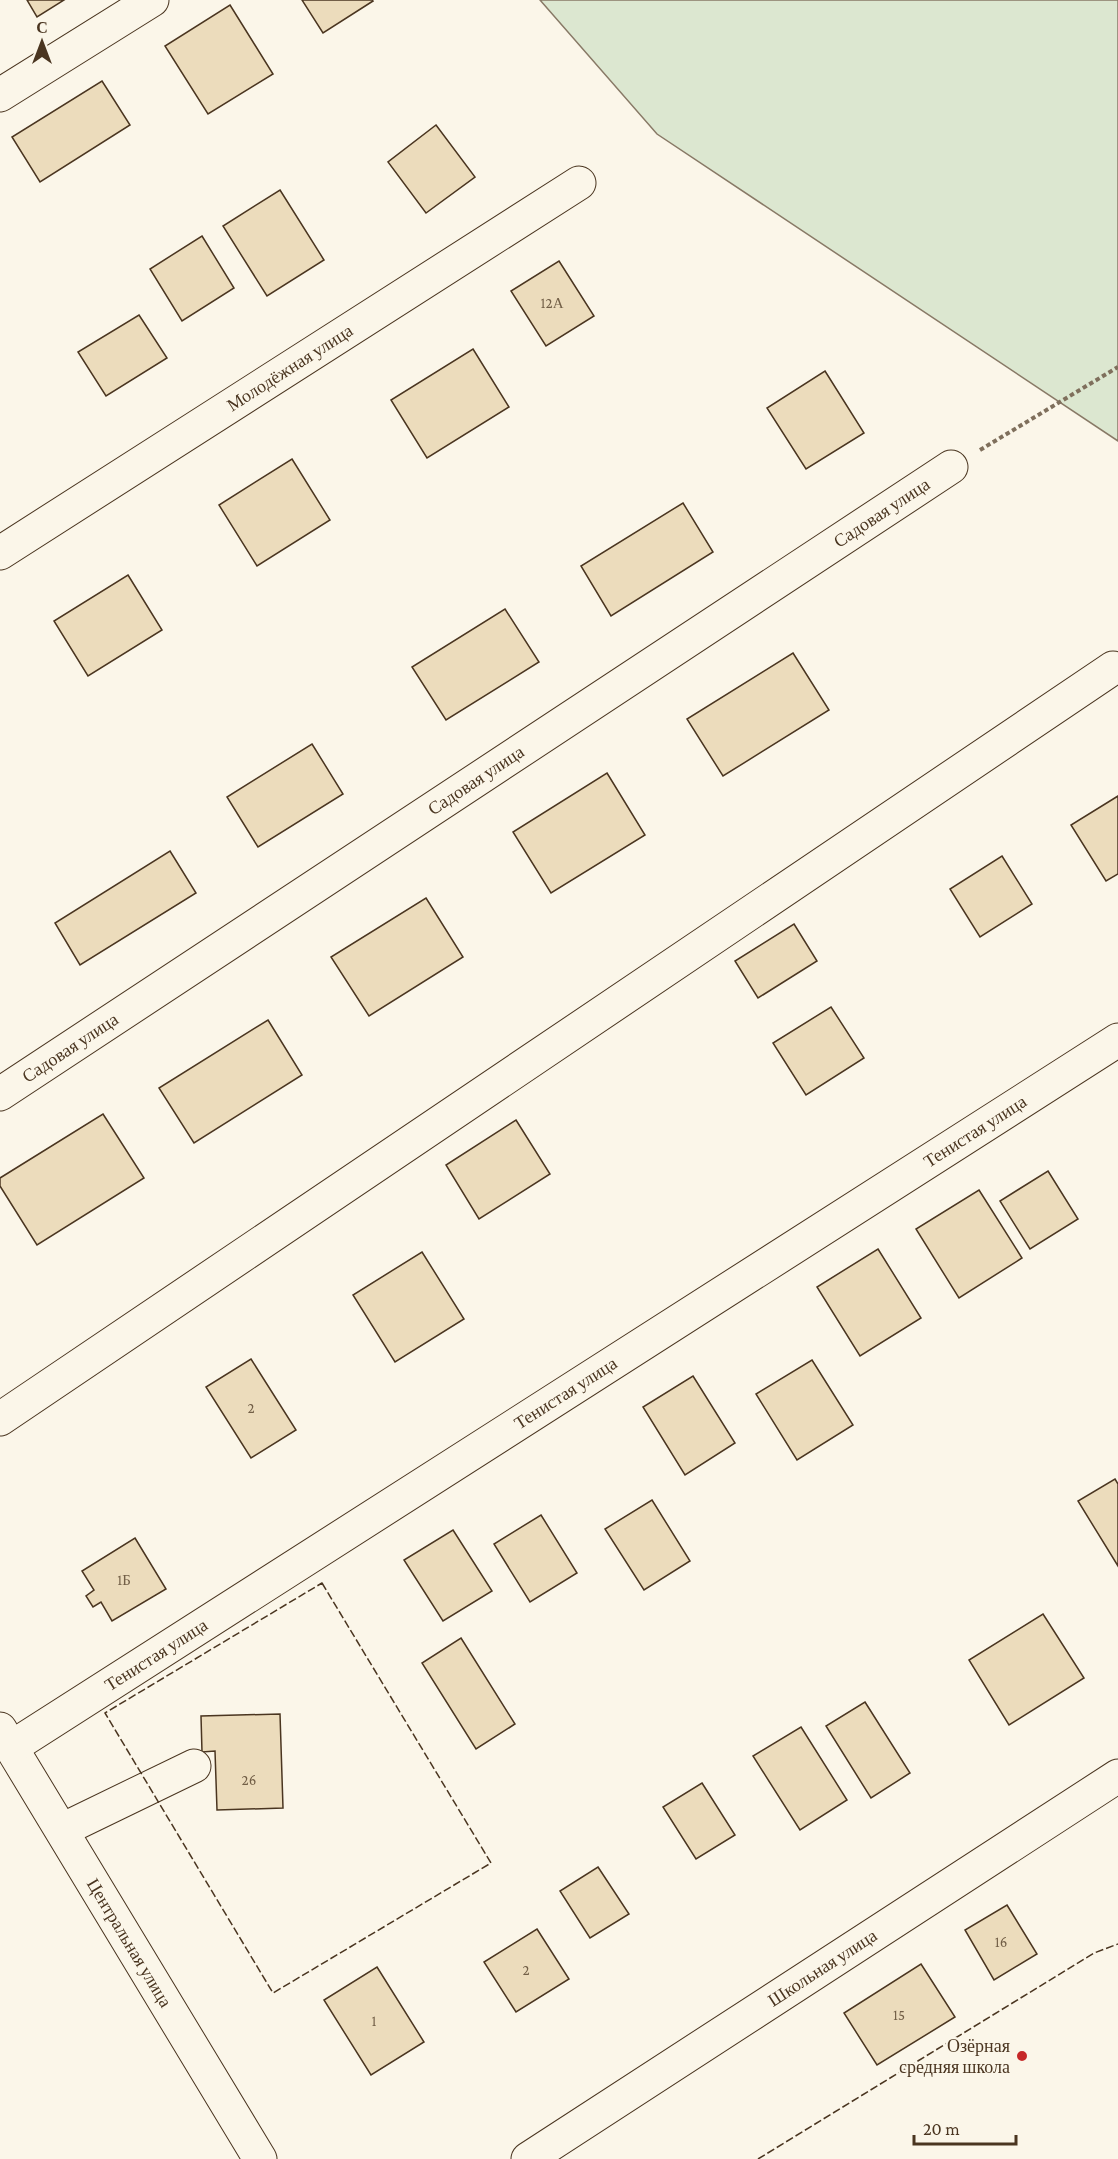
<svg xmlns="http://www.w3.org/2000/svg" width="1118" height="2159" viewBox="0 0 1118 2159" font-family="'Crimson Pro',serif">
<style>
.green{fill:#dce7d0;stroke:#887966;stroke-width:1.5}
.building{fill:#ecdcbc;stroke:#4a3520;stroke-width:1.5}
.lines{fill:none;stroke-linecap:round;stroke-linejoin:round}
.minor-casing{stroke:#4a3520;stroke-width:35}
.path{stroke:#7f6f5c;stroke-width:4;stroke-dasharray:4.5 3;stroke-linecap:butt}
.minor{stroke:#fbf6e9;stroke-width:33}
.fence{stroke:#4a3520;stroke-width:1.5;stroke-dasharray:8 3;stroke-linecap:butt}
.poi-dot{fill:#c62828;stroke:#fbf6e9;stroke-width:2}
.labels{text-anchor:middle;stroke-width:4.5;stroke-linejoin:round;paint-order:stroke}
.number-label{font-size:15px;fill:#725f47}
.street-label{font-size:18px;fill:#4a3520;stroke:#fbf6e9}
.poi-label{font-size:18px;fill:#4a3520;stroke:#fbf6e9;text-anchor:end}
</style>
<rect width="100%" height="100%" fill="#fbf6e9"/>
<path class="green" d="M540 0H1118V441L657 134Z"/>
<g class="building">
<path d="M27 0H64L37 17Z"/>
<path d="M302 0H372L373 1 323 33Z"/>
<path d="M230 5 273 74 208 114 165 46Z"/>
<path d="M102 81 130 125 40 182 12 137Z"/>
<path d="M436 125 475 177 426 213 388 162Z"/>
<path d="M280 190 324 260 267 296 223 226Z"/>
<path d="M202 236 234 288 182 321 150 269Z"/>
<path d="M559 261 594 316 546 346 511 291Z"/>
<path d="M139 315 167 358 106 396 78 352Z"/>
<path d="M473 349 509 407 427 458 391 400Z"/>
<path d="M825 371 864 433 806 469 767 408Z"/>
<path d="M292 459 330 520 257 566 219 505Z"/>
<path d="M683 503 713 552 611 616 581 566Z"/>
<path d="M128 575 162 630 88 676 54 621Z"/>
<path d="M505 609 539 662 446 720 412 667Z"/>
<path d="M793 653 829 710 723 776 687 719Z"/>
<path d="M312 744 343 794 258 847 227 797Z"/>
<path d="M607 773 645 835 551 893 513 832Z"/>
<path d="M1118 796V874L1106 881 1071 825Z"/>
<path d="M170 851 196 893 80 965 55 923Z"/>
<path d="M1002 856 1032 904 980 937 950 889Z"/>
<path d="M426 898 463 957 369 1016 331 957Z"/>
<path d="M794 924 817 961 758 998 735 961Z"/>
<path d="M831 1007 864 1058 806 1095 773 1043Z"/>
<path d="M268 1020 302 1075 194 1143 159 1088Z"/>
<path d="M103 1114 144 1178 37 1245 0 1186V1178Z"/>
<path d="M516 1120 550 1174 479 1219 446 1165Z"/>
<path d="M1048 1171 1078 1219 1030 1249 1000 1201Z"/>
<path d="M979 1190 1022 1258 959 1298 916 1229Z"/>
<path d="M878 1249 921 1318 860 1356 817 1287Z"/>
<path d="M422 1252 464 1319 395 1362 353 1295Z"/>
<path d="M251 1359 296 1430 251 1458 206 1387Z"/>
<path d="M812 1360 853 1425 797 1460 756 1394Z"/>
<path d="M693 1376 735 1443 685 1475 643 1407Z"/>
<path d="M1115 1479 1118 1484V1566L1078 1501Z"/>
<path d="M652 1500 690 1561 644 1590 605 1529Z"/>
<path d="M541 1515 577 1573 530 1602 494 1544Z"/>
<path d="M453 1530 492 1591 443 1621 404 1560Z"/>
<path d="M135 1538 166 1589 112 1621 101 1602 93 1607 86 1596 94 1590 82 1571Z"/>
<path d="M1043 1614 1084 1678 1009 1725 969 1660Z"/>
<path d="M461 1638 515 1724 476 1749 422 1663Z"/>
<path d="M865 1702 910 1773 871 1798 826 1726Z"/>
<path d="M280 1714 283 1808 217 1810 215 1751 202 1752 201 1716Z"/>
<path d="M801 1727 847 1800 800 1830 753 1756Z"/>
<path d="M702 1783 735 1835 696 1859 663 1807Z"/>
<path d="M598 1867 629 1914 590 1938 560 1891Z"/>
<path d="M1007 1905 1037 1954 994 1980 965 1930Z"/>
<path d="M537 1929 569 1979 516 2012 484 1962Z"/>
<path d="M921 1964 955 2017 877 2065 844 2013Z"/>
<path d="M377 1967 424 2042 371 2075 324 2000Z"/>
</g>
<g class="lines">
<defs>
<g id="minor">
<path d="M0 95 152 0"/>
<path id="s1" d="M0 553 579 183"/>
<path id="s2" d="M0 1094 951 467"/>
<path d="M0 1419 1113 668"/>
<path id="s3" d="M0 1729 260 2159"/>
<path id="s4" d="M12 1747 1118 1040"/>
<path d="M62 1830 194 1766"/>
<path id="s5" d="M528 2159 1118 1776"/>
</g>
</defs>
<use href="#minor" class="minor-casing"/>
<path class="path" d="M980 450 1118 367"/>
<use href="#minor" class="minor"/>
<g class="fence">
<path d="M322 1583 491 1863 273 1993 105 1713Z"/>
<path d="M758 2159 1094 1953 1118 1944"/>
</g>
</g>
<circle class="poi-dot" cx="1022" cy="2056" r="6"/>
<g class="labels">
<g class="number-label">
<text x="552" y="308">12А</text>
<text x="251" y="1413">2</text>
<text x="124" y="1585">1Б</text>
<text x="249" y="1785">26</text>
<text x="1001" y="1947">16</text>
<text x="526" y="1975">2</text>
<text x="899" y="2020">15</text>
<text x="374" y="2026">1</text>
</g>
<g class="street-label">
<text dy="6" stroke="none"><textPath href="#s1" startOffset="344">Молодёжная улица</textPath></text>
<text dy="6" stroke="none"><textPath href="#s2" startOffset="1056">Садовая улица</textPath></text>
<text dy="6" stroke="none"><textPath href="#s2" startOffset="570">Садовая улица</textPath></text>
<text dy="6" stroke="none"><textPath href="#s2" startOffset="84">Садовая улица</textPath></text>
<text dy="6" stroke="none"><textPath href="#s4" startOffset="1143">Тенистая улица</textPath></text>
<text dy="6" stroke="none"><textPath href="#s4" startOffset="657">Тенистая улица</textPath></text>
<text dy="6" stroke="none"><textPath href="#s4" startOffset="171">Тенистая улица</textPath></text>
<text dy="6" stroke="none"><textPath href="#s3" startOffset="250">Центральная улица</textPath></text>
<text dy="6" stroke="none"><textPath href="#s5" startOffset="351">Школьная улица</textPath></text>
</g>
<g class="poi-label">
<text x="1010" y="2052">Озёрная<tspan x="1010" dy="21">средняя школа</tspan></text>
</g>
</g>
<g transform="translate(42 42)" stroke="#fbf6e9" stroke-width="4.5" paint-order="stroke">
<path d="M0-4.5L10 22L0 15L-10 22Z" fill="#4a3520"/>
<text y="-9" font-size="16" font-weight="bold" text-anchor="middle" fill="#4a3520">С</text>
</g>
<path d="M914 2135v9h102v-9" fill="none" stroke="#4a3520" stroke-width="3"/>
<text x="923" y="2135" font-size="18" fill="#4a3520" stroke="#fbf6e9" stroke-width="4.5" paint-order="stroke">20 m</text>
</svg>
